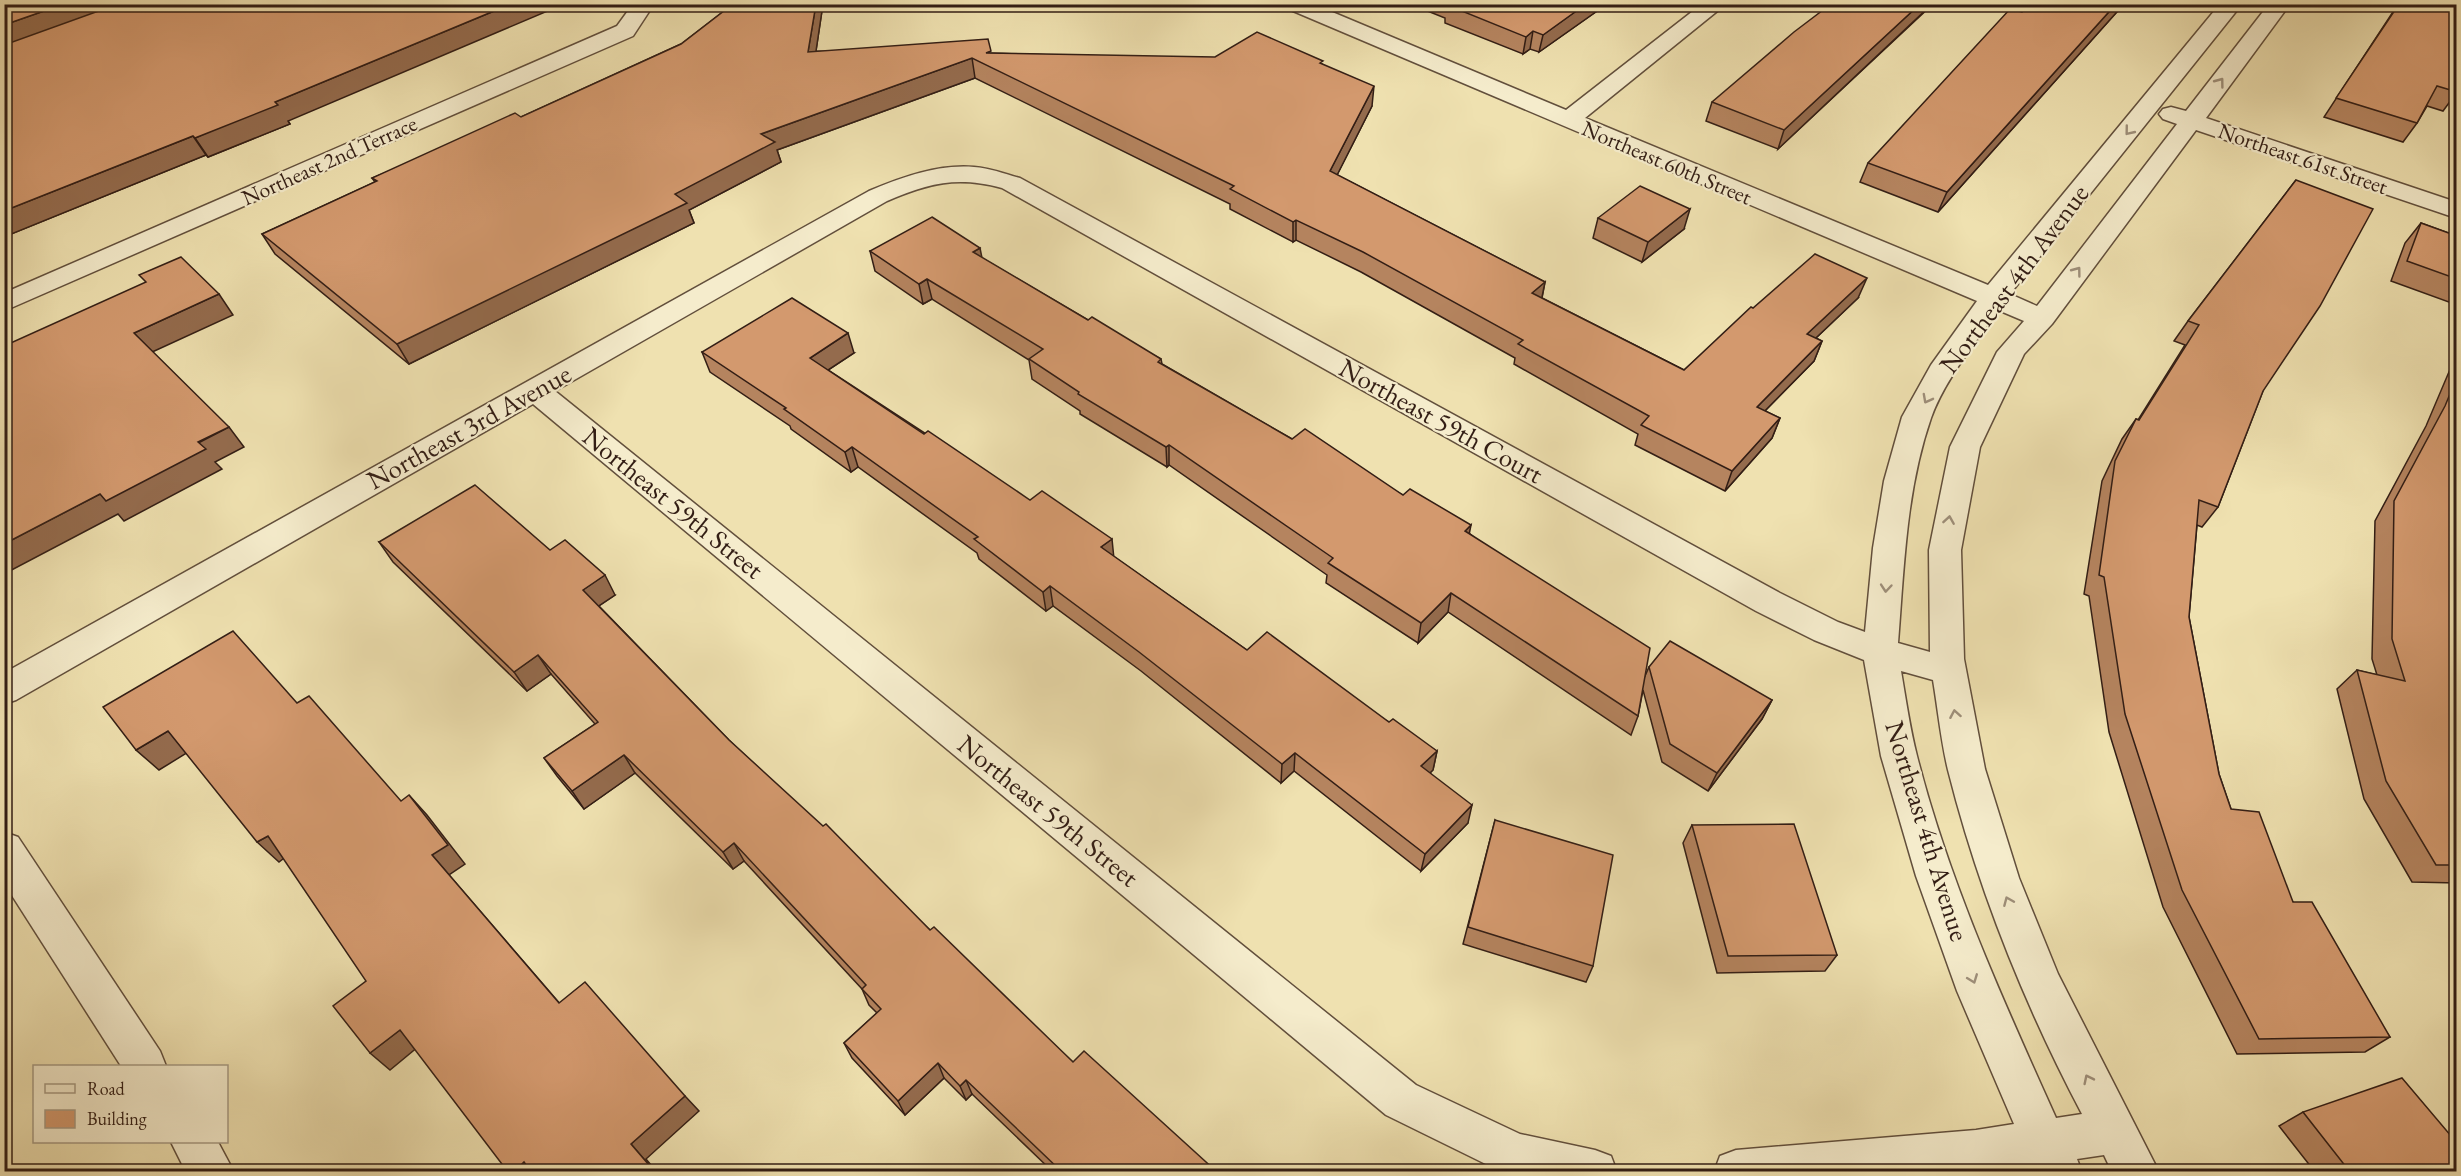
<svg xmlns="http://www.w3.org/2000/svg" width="2461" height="1176" viewBox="0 0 2461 1176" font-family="'EB Garamond',serif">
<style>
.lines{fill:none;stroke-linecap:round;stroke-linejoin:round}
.minor-casing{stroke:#624f3c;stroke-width:3}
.minor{fill:#f5eccc;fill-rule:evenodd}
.wall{fill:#b5845f;stroke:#331e15;stroke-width:1.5}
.shaded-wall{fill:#946b4d;stroke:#331e15;stroke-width:1.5}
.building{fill:#d3996e;stroke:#331e15;stroke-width:1.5}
.oneway{stroke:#9e8f7a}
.labels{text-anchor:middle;stroke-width:4.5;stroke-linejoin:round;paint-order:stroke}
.far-street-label{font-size:22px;fill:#331e15;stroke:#f5eccc}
.street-label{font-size:27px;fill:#331e15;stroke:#f5eccc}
</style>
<rect width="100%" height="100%" fill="#efe1b0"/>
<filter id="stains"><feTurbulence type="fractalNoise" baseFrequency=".00333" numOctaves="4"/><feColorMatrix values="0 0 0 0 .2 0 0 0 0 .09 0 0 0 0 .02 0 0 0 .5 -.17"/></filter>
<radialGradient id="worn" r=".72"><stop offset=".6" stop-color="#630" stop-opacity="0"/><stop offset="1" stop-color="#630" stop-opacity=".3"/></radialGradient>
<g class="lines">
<defs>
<g id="minor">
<path d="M633 4H654L633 36 4 311V293L617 26Z"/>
<path d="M1283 4H1313L1566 110 1702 4H1726L1585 118 1988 285 2220 4H2242L2010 294 2037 306 2177 124 2163 119 2159 114 2163 109 2171 107 2186 111 2269 4H2290L2206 118 2456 202V218L2196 130 2052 324 2024 354 1980 447 1961 550 1964 659 1985 769 2019 878 2058 974 2159 1172H2112L2104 1155 2077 1159 2082 1172H2036L2033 1165 1994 1172H1714L1720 1156 1736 1150 1976 1130 2014 1124 1957 991 1916 876 1881 756 1864 660 1814 640 1756 611 1002 188C957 176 929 183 887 201L555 391 1416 1085 1520 1134 1595 1150 1611 1156 1617 1172H1502L1386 1115 533 404 16 700 4 704V673L869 191C902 177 938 164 974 167 990 168 1005 174 1020 178L1780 593 1838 622 1865 632 1873 548 1884 481 1902 417 1931 365 1977 301 1286 8ZM1998 310 2024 321 1997 352 1950 447 1929 550 1930 652 1898 643C1904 568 1906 490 1931 418 1945 379 1975 344 1998 310ZM1901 671 1933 680C1938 710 1941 741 1948 770 1978 889 2025 1006 2082 1114L2056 1118C2003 1000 1949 882 1917 756 1910 729 1906 700 1901 671Z"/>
<path d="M4 832 18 837 160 1051 166 1066H121L4 883Z"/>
<path d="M171 1142H218L234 1172H186Z"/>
</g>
</defs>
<use href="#minor" class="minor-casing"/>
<use href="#minor" class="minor"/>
</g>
<g class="wall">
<path d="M4 4 288 121 290 124 208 157 206 155 4 237Z"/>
<path d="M733 4H823L816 51 991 53 1322 64 1372 106 1337 175 1545 282 1542 298 1684 370 1753 308 1858 298 1816 338 1822 341 1814 361 1765 411 1780 418 1772 438 1725 491 1635 445 1638 434 1514 364 1515 358 1361 272 1296 240 1293 242 1230 209V204L975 78 777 150 781 162 689 210 694 223 409 364 275 254 262 234 375 182 372 178 521 117 681 44Z"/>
<path d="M1410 4H1607L1539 52 1530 49 1523 54 1445 23V18Z"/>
<path d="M2124 4 1938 212 1860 182 1868 163Z"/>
<path d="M2398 4 2457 92 2443 111 2427 106 2417 123 2403 142 2324 117Z"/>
<path d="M1932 5 1778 149 1706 121 1712 102Z"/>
<path d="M2296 180 2263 391 2218 507 2202 527 2197 525 2189 617 2219 774 2231 809 2293 902 2390 1037 2365 1052 2237 1054 2163 907 2109 732 2089 596 2084 594 2102 481 2122 439 2136 419 2138 420 2185 345 2174 341 2188 321Z"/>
<path d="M1598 218 1684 229 1642 262 1593 238Z"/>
<path d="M2421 223 2457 236V305L2391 281 2405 243Z"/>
<path d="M870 251 982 258 1088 320 1161 359 1162 364 1292 439 1403 495 1469 533 1645 676 1649 667 1772 700 1762 719 1708 791 1662 762 1643 690 1638 716 1631 735 1448 612 1418 643 1326 583 1327 575 1169 465 1167 467 1080 414V411L1032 379 1029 360 932 299 923 304 875 271Z"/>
<path d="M702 352 854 353 828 370 1113 556 1247 650 1389 722 1437 751 1433 770 1430 773 1468 823 1421 871 1294 771 1281 783 1141 671 1053 606 1046 611 979 559 977 553 858 467 851 472 791 429 790 426 710 372Z"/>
<path d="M2457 353V883L2412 882 2364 799 2337 689 2357 670 2377 675 2372 659 2375 521 2426 426Z"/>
<path d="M379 542 615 595 599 606 729 740 930 930 1073 1062 1217 1172H1053L972 1094 966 1100 944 1078 905 1115 852 1058 844 1043 877 1013 869 1005 862 989 744 861 733 869 635 773 584 809 557 776 544 758 595 724 551 674 527 691 393 562Z"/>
<path d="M1495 820 1593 966 1586 982 1463 944Z"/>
<path d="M1692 825 1837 955 1825 971 1717 973 1683 843Z"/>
<path d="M2303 1112 2457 1143V1171L2455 1172H2315L2279 1126Z"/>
</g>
<g class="shaded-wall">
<path d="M64 4H130L4 49V25Z"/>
<path d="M511 4H564L288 121 290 124 208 157 195 138 275 102Z"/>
<path d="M816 4H823L813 71 808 52Z"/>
<path d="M1586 4H1607L1539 52 1543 35Z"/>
<path d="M1920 4H1932L1778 149 1784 130Z"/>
<path d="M2116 4H2124L1938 212 1947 192Z"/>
<path d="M1533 31 1530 49 1523 54 1526 37Z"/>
<path d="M972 58 975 78 777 150 781 162 689 210 694 223 409 364 397 344 761 134Z"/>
<path d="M1374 86 1372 106 1329 191 1330 171Z"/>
<path d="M193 136 206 155 4 237V211Z"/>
<path d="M1690 209 1684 229 1642 262 1648 242Z"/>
<path d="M1296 220V240L1293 242V222Z"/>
<path d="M980 248 984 268 973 252Z"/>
<path d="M1867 278 1858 298 1799 354 1807 334Z"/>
<path d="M927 279 932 299 923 304 919 284Z"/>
<path d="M1545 282 1541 302 1532 293Z"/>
<path d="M219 294 233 315 150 353 134 333Z"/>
<path d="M848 333 854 353 816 378 810 358Z"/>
<path d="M1822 341 1814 361 1749 427 1757 407Z"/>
<path d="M1780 418 1772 438 1725 491 1732 471Z"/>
<path d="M229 427 244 447 215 462 222 469 124 521 118 514 4 574V544Z"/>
<path d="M1169 445V465L1167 467 1166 447Z"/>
<path d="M852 447 858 467 851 472 845 452Z"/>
<path d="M1471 525 1467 545 1465 531Z"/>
<path d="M1112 539 1114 559 1101 547Z"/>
<path d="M605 575 615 595 594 609 583 590Z"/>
<path d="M1050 586 1053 606 1046 611 1043 592Z"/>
<path d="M1451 593 1448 612 1418 643 1421 623Z"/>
<path d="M538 655 551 674 527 691 514 672Z"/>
<path d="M1772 700 1762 719 1708 791 1717 773Z"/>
<path d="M168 731 190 751 159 770 136 750Z"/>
<path d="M1437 751 1433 770 1418 785 1421 766Z"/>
<path d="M1295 753 1294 771 1281 783 1282 764Z"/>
<path d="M624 755 635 773 584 809 572 791Z"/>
<path d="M409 795 427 815 465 864 449 875 574 1020 432 855Z"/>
<path d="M1472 805 1468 823 1421 871 1425 854Z"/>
<path d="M268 836 288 855 279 862 257 842Z"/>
<path d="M734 843 744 861 733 869 723 852Z"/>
<path d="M400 1030 419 1046 390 1070 370 1053Z"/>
<path d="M938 1063 944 1078 905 1115 898 1101Z"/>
<path d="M966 1080 972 1094 966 1100 960 1086Z"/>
<path d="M685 1096 699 1111 646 1159 657 1172H655L631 1144Z"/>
<path d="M524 1162 535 1172H514Z"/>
</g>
<g class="building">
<path d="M4 4H64L4 25Z"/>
<path d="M118 4H511L275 102 278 105 195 138 193 136 4 211V45Z"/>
<path d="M733 4H816L808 52 988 39 991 51 986 53 1215 57 1257 32 1323 61 1320 63 1374 86 1330 171 1545 282 1532 293 1684 370 1751 307 1753 308 1815 254 1867 278 1807 334 1822 341 1757 407 1780 418 1732 471 1641 425 1649 416 1518 344 1523 340 1363 252 1296 220 1293 222 1230 189 1234 186 972 58 761 134 775 142 675 194 687 203 397 344 262 234 377 181 372 178 515 113 521 117 681 44Z"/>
<path d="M1448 4H1586L1543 35 1533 31 1526 37 1447 5Z"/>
<path d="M1831 4H1920L1784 130 1712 102 1794 32Z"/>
<path d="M2030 4H2116L1947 192 1868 163 2010 9 2022 12Z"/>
<path d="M2399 4H2457V92L2437 86 2417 123 2336 98Z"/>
<path d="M2296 180 2373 209 2320 306 2263 391 2218 507 2199 500 2189 617 2219 774 2231 809 2259 812 2293 902H2312L2390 1037 2259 1039 2182 890 2125 714 2104 577 2099 575 2115 461 2136 419 2139 420 2199 325 2188 321Z"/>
<path d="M1640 186 1690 209 1648 242 1598 218Z"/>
<path d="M932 217 980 248 973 252 1088 320 1092 317 1161 359 1158 362 1292 439 1305 429 1403 495 1410 489 1471 525 1465 531 1650 648 1638 716 1451 593 1421 623 1328 563 1333 558 1169 445 1166 447 1078 394 1079 392 1029 359 1043 349 927 279 919 284 870 251Z"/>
<path d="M2421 223 2457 236V279L2407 261Z"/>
<path d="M181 257 219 294 134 333 229 427 198 442 206 449 106 501 100 494 4 544V346L146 282 139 275Z"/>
<path d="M792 298 848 333 810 358 924 434 928 431 1030 500 1042 491 1112 539 1101 547 1247 650 1267 632 1389 722 1393 719 1437 751 1421 766 1472 805 1425 854 1295 753 1282 764 1139 652 1050 586 1043 592 974 539 978 537 852 447 845 452 784 409 786 408 702 352Z"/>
<path d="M2457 377V865H2436L2386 781 2357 670 2405 681 2392 639 2394 501 2445 406Z"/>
<path d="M475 485 550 550 565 540 605 575 583 590 729 740 823 826 826 824 930 930 934 927 1073 1062 1084 1051 1217 1172H1062L966 1080 960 1086 938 1063 898 1101 844 1043 881 1009 862 989 866 985 734 843 723 852 624 755 572 791 544 758 598 722 538 655 514 672 379 542Z"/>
<path d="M233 631 297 703 309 696 401 801 409 795 448 845 432 855 559 1003 585 982 685 1096 631 1144 655 1172H531L524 1162 514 1172H508L400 1030 370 1053 333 1006 366 981 268 836 257 842 168 731 136 750 103 707Z"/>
<path d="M1670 641 1772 700 1717 773 1670 744 1649 667Z"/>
<path d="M1495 820 1613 855 1593 966 1468 927Z"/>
<path d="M1794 824 1837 955 1728 956 1692 825Z"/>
<path d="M2402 1078 2457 1143V1169L2448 1172H2350L2303 1112Z"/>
</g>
<defs><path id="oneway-chevron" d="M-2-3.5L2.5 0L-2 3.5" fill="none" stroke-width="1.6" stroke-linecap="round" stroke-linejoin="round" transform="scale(1.5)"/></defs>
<g class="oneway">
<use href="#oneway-chevron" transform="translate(2220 82) rotate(-53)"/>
<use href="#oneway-chevron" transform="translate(2129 131) rotate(129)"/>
<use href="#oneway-chevron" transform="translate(2077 271) rotate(-53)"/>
<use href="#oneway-chevron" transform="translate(1927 399) rotate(118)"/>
<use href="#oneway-chevron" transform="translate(1949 520) rotate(-81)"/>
<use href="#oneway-chevron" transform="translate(1886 588) rotate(95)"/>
<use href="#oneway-chevron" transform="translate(1955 714) rotate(-100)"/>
<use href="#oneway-chevron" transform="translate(2008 901) rotate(-113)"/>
<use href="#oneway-chevron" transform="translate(1973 979) rotate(69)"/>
<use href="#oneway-chevron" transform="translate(2088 1079) rotate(-116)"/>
</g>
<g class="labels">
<g class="far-street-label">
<text transform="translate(2303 158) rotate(19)" y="8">Northeast 61st Street</text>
<text transform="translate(329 160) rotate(-24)" y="8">Northeast 2nd Terrace</text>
<text transform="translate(1667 162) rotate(23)" y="8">Northeast 60th Street</text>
</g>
<g class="street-label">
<text transform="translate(2014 279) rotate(-53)" y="9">Northeast 4th Avenue</text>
<text transform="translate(1441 421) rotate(29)" y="9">Northeast 59th Court</text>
<text transform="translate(469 427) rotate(-29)" y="9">Northeast 3rd Avenue</text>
<text transform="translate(673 503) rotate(39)" y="9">Northeast 59th Street</text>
<text transform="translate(1048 811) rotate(39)" y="9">Northeast 59th Street</text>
<text transform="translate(1927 831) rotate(73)" y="9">Northeast 4th Avenue</text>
</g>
</g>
<rect width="2461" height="1176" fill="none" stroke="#efe1b0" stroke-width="24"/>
<rect x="6" y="6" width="2449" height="1164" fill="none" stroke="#331e15" stroke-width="3"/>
<rect x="12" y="12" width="2437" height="1152" fill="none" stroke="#331e15" stroke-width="1.5"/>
<rect x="33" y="1065" width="195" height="78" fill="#f5eccc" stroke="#a79a83" stroke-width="1.5"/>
<rect x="45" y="1084" width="30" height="9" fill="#f5eccc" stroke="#a79a83" stroke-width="1.5"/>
<text x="87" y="1095" font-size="18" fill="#331e15">Road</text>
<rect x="45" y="1110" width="30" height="18" fill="#d3996e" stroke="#a79a83" stroke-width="1.5"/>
<text x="87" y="1125" font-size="18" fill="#331e15">Building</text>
<rect width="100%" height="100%" filter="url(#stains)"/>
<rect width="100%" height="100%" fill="url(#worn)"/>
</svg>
